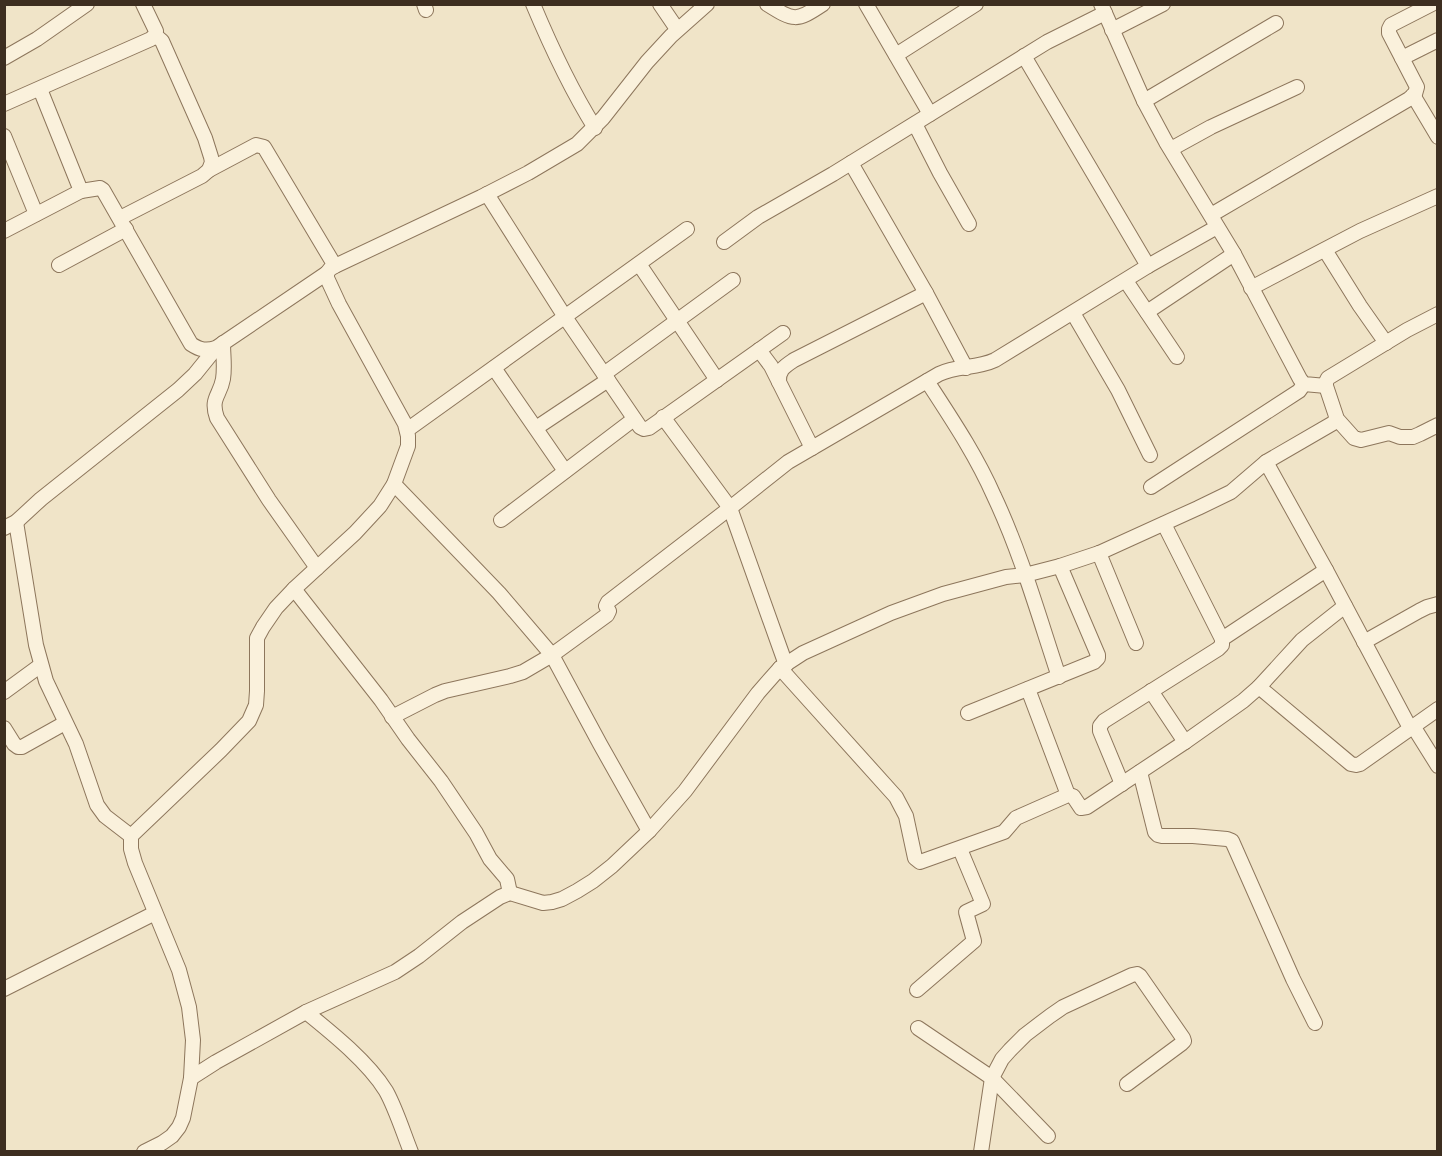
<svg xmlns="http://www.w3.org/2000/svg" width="1442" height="1156" viewBox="0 0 1442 1156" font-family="Georgia,serif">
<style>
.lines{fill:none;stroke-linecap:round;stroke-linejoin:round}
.minor-casing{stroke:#8d765c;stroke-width:16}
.minor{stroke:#faf1dc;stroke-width:14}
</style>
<rect width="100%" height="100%" fill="#f0e4c8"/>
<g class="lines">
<defs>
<g id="minor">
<path d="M424 4 426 10"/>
<path d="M533 4C551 47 570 88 595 128"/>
<path d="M660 4 677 29"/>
<path d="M767 4C794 21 796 22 823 4"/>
<path d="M866 4 930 114"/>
<path d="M1101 4 1144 101 1166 142 1234 254 1300 379 1304 384 1326 386"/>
<path d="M1112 30 1163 4"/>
<path d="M896 55 976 4"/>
<path d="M1024 56 1148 266"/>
<path d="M4 58 37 39 87 4"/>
<path d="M1402 58 1438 40"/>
<path d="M40 89 81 191"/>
<path d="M1413 95 1438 137"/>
<path d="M1144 101 1276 23"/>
<path d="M4 104 151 39 155 35 156 31 143 4"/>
<path d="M915 124 940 173 969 224"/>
<path d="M4 136 36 214"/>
<path d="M1171 149 1211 127 1297 87"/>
<path d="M851 163 926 293 966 368"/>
<path d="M209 170 256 145 264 147 335 266"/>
<path d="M487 194 565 317 640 427 644 429 649 428 783 333"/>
<path d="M1211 215 1409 99 1415 94 1417 87 1389 33V29L1391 25 1432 4"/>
<path d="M120 218 202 176 209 170 212 162 211 157 205 138 162 41 155 35"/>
<path d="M4 231 81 191 100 188 103 190 191 344C200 350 206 351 216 348L327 273"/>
<path d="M724 242 758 217 833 174 1047 42 1105 13"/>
<path d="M1325 250 1360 306 1386 343"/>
<path d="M639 264 717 380"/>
<path d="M59 265 126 229"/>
<path d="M1126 281 1177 357"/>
<path d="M1251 288 1360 231 1438 196"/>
<path d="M1147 312 1234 254"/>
<path d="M1073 313 1118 390 1150 455"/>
<path d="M223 343C223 355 225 367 223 379 220 396 210 398 217 418L269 500 317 568"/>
<path d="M759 350 771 366 779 382"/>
<path d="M494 368 565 471"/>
<path d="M604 374 733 280"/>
<path d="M927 381C951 418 976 455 994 496 1021 553 1039 617 1059 677"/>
<path d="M663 417 730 508 786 665"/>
<path d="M1337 419 1354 438 1361 440 1389 433 1400 437H1413L1420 434 1438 425"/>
<path d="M536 428 608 380"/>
<path d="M407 430 687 229"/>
<path d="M812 448 779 382C778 370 785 366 794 360L926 293"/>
<path d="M1266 462 1326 570 1410 728"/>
<path d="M394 484 499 593 552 655 600 744 649 831"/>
<path d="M1151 487 1299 391 1304 384"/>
<path d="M501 520 634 419"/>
<path d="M16 522 36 645 46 681 76 744 97 805 105 816 131 836"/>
<path d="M4 528 16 522 41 499 178 390 195 374 216 348"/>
<path d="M1099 553 1136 643"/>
<path d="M294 589 381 700 408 739 441 781 476 833 490 859 507 879 510 893"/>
<path d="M1222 639 1326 570"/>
<path d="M1364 642 1419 611 1427 607 1438 604"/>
<path d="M780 668 896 797 906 816 915 858 920 862 1004 832 1016 818 1068 795 1073 796 1081 808 1087 807 1185 742 1243 701 1259 687 1302 640 1345 606"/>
<path d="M1259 687 1351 764 1356 765 1360 764 1438 709"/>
<path d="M1028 689 1068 795"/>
<path d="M1151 691 1185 742"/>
<path d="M4 692 41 665"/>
<path d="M968 713 1094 662 1098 658V655L1060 566"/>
<path d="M392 717 435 695 445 691 510 676 523 672 552 655 607 615 609 611 606 606 608 602 730 508 788 462 939 374C957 365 976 369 995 360L1148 266 1217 227"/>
<path d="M1413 726 1438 766"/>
<path d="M4 728 14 744 18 747H22L65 723"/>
<path d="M1140 772 1155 832 1158 835 1162 836H1193L1227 839 1232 841 1293 979 1315 1023"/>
<path d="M1122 784 1100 731V726L1104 721 1218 649 1222 645V639L1164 524"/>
<path d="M4 989 155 913"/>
<path d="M917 990 974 941 966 912 983 904 960 849"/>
<path d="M306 1012C332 1033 368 1062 386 1091 396 1109 403 1132 411 1152"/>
<path d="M918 1028 992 1078 1048 1136"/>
<path d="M191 1078 216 1062 306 1012 395 972 419 956 462 922 500 897 510 893 543 903 552 902 562 899 577 891 593 881 612 866 649 831 685 791 758 693 780 668 803 653 891 613 943 594 1006 577 1025 575 1060 566 1099 553 1198 508 1231 492 1266 462 1335 422 1336 416 1326 386V382L1328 378 1407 330 1438 314"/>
<path d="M144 1152 162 1143 172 1136 179 1127 183 1118 191 1078 193 1040 189 1007 179 970 135 863 131 849V836L221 750 249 721 256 705 257 691V638L263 627 276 608 294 589 355 533 380 506 394 484 408 446V436L405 424 339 304 327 278V273L330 269 335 266 481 197 528 173 577 144 603 118 647 62 671 36 707 4"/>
<path d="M981 1152 992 1078 1002 1059 1010 1050 1025 1035 1050 1016 1063 1007 1132 975 1137 974 1140 976 1183 1038 1184 1041 1181 1044 1127 1084"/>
</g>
</defs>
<use href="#minor" class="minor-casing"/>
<use href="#minor" class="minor"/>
</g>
<rect width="1442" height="1156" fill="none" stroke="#3d2e20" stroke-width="12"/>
</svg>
